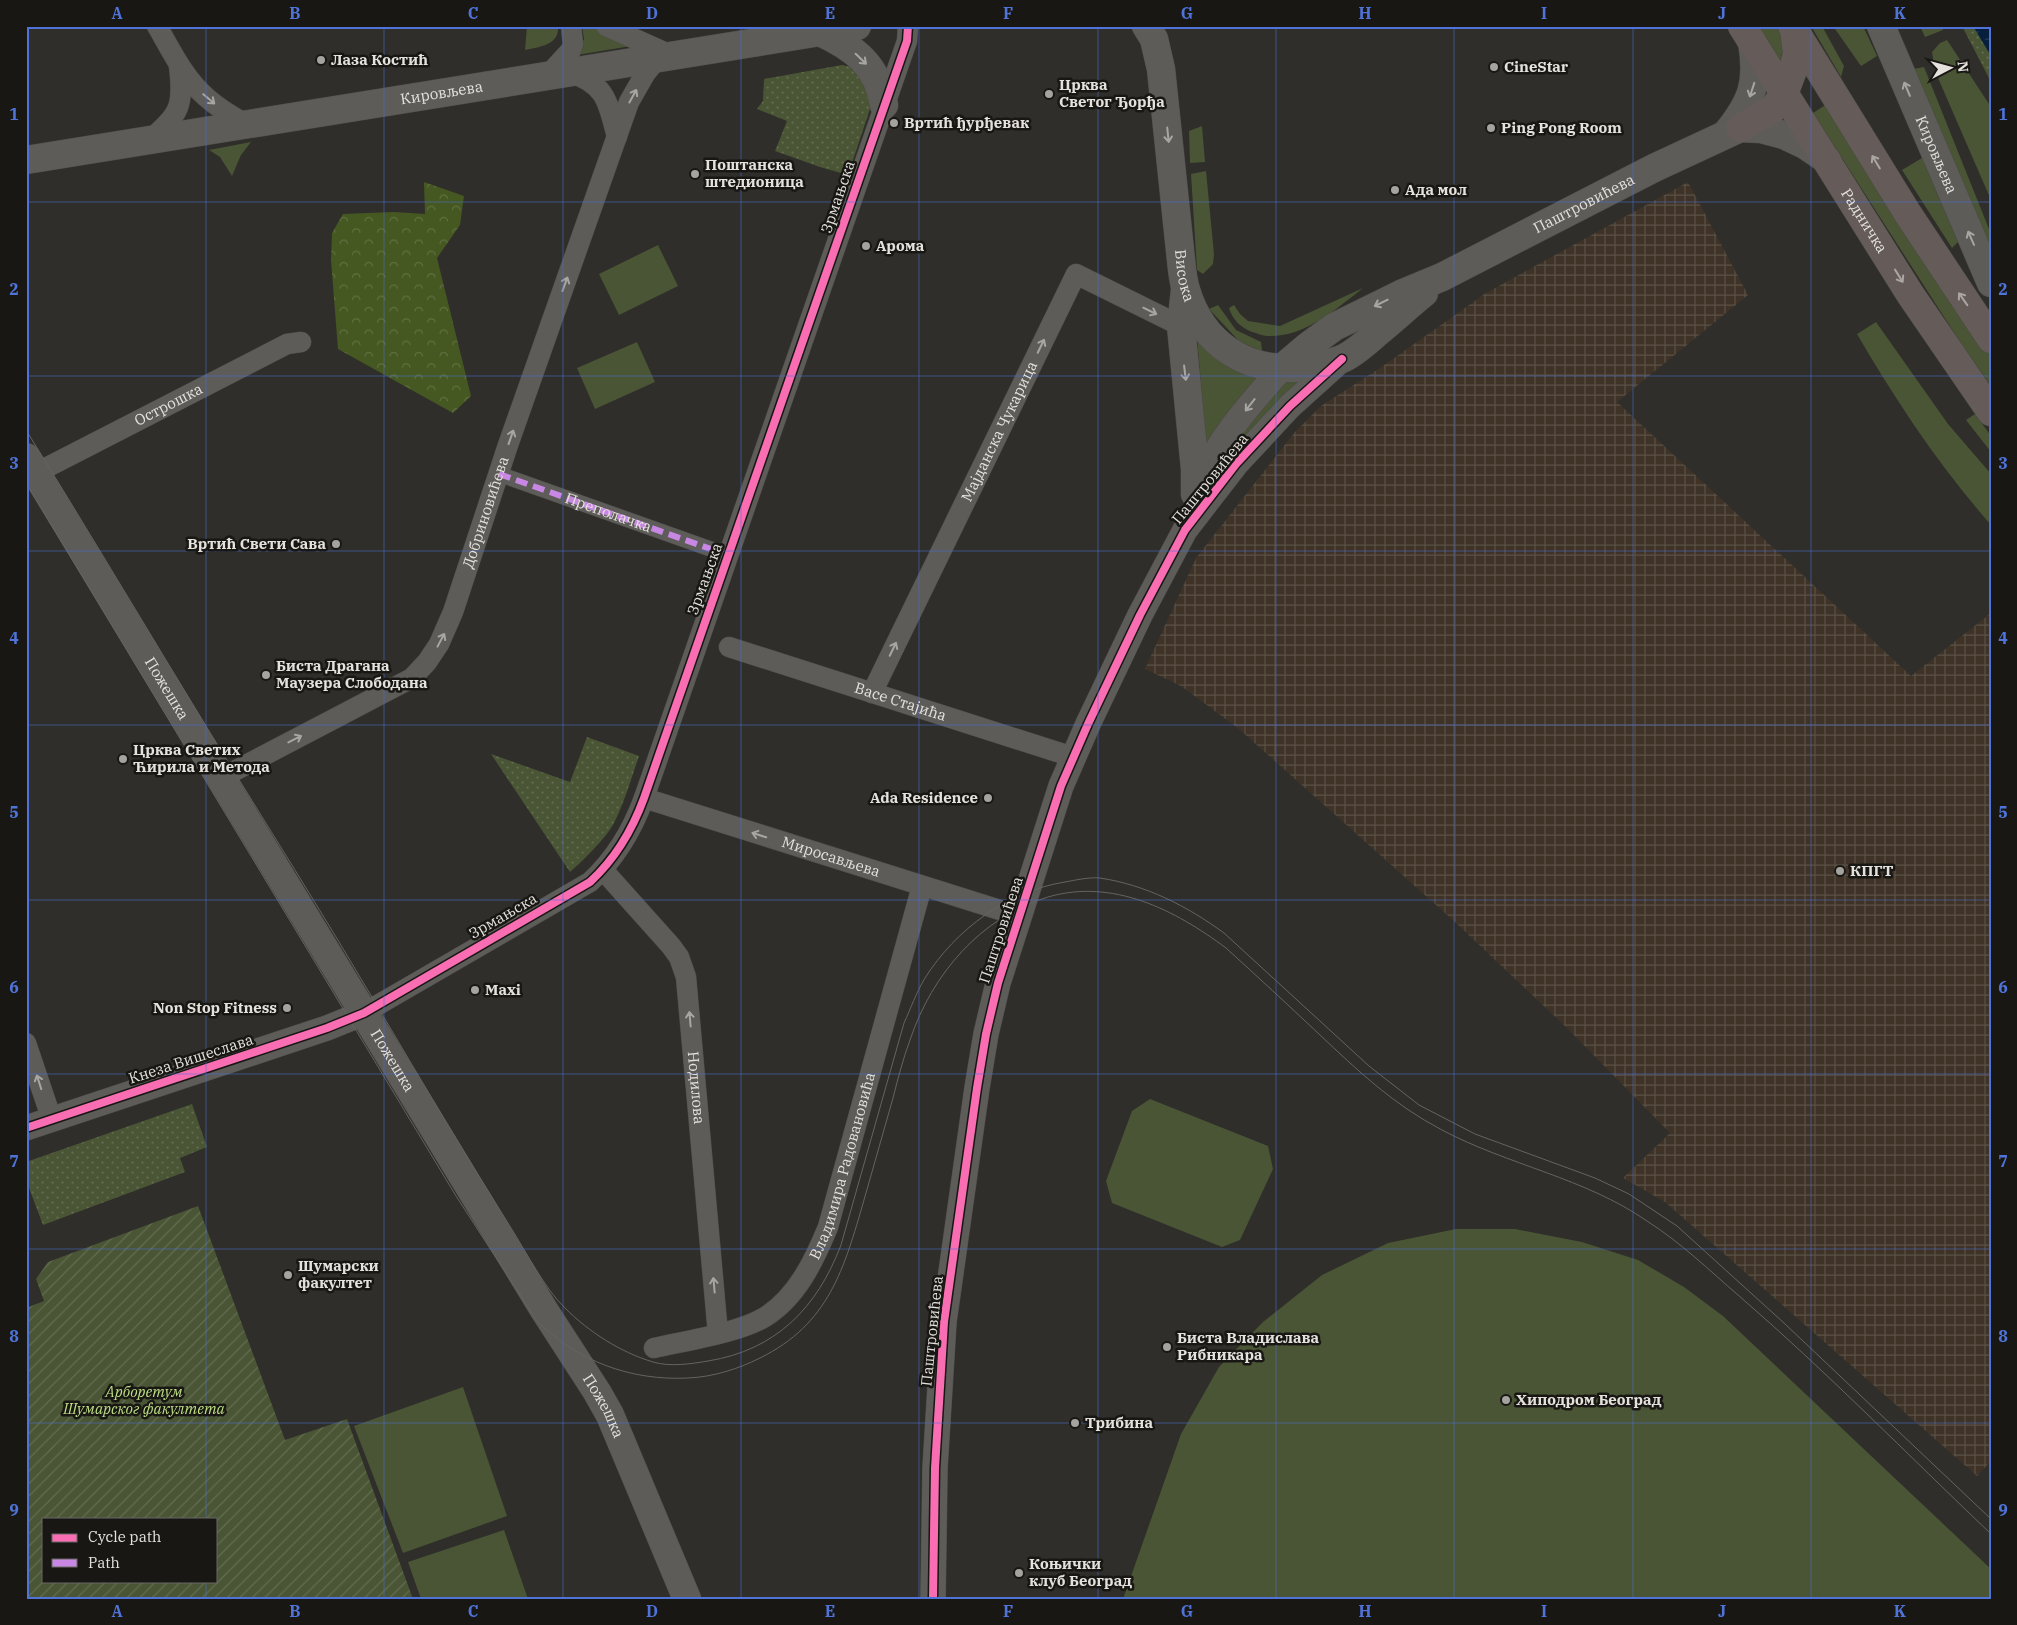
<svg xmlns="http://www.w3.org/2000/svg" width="2017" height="1625" viewBox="0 0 2017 1625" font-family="'IBM Plex Serif',serif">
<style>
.industrial{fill:url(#industrial-grid)}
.grass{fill:#495534}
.forest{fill:url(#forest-crowns)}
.park{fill:url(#park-dots)}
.garden{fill:url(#garden-furrows);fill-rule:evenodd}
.water{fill:url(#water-ripples)}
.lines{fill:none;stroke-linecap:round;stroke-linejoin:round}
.pedestrian-casing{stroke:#4c4b47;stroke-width:16}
.minor-casing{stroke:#4c4b47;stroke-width:21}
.tertiary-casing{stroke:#4c4b47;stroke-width:26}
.secondary-casing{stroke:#4c4b47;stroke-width:29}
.primary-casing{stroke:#4c4b47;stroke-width:29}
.pedestrian{stroke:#5d5c59;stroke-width:15}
.minor{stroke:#5d5c59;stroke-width:20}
.tertiary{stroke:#5d5c59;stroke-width:25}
.secondary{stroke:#5d5c59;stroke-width:28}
.primary{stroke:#655c5a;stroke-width:28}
.tram{stroke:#656461;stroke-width:1}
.quiet{stroke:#c787e3;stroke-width:6;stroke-dasharray:12 6;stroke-linecap:butt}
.cycleway-casing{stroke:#181713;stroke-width:11}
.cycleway{stroke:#f96db3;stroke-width:8}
.oneway{stroke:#a8a6a2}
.oneway2{stroke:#aba6a2}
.grid{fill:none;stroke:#4f73d9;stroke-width:1;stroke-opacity:0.55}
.poi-dot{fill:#a5a39e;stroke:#181713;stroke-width:2}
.labels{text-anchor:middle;stroke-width:5;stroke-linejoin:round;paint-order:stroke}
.poi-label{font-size:15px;font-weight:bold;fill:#e5e2dd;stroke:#181713;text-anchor:start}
.street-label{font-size:15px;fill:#e5e2dd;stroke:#181713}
.park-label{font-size:15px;font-style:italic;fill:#bedf85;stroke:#181713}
.neatline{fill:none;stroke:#4f73d9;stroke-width:2}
.grid-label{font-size:16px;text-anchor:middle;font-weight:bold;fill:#4f73d9}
</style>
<defs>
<pattern id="industrial-grid" width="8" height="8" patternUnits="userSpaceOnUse" patternTransform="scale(1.25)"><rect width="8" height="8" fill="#3e3326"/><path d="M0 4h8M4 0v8" fill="none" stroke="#5a5045"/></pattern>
<pattern id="forest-crowns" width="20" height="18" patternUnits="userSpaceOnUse" patternTransform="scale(1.25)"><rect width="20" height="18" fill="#455821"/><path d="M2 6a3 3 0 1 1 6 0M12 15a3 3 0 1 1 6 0" fill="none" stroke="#607041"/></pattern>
<pattern id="park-dots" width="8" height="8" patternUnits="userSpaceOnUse" patternTransform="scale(1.25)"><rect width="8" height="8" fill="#495534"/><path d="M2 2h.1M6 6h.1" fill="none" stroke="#636d51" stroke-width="1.8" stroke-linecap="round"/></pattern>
<pattern id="garden-furrows" width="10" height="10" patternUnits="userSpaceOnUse" patternTransform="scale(1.25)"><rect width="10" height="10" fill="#495534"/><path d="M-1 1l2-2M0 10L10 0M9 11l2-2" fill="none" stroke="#636d51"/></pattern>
<pattern id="water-ripples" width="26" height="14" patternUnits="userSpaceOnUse" patternTransform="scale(1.25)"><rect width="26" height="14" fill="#051f3c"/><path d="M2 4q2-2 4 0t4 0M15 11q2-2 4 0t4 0" fill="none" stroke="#293f58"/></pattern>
</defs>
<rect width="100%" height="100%" fill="#2f2e2a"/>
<path class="industrial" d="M1688 182 1748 295 1617 402 1911 676 1991 613V1461L1977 1476 1665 1202 1623 1178 1670 1133 1565 1026 1455 922 1239 729 1181 686 1145 669 1196 558 1295 432 1321 406 1383 366 1486 293Z"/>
<g class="grass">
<path d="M527 26H558C560 45 539 47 525 50Z"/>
<path d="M582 26H593L637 45 577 55 584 39Z"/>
<path d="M1756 26H1777L1785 38 1780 63Z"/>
<path d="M1811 26H1822L1844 66 1841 77Z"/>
<path d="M1833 26H1863L1877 56 1861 66Z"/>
<path d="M1920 26H1941L1943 30 1925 37Z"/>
<path d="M1947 40 1991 107V200L1935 71 1932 52 1940 43Z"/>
<path d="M1924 67 1991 234V244L1988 246 1908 70Z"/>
<path d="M1827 104 1991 355V386L1964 348 1813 113Z"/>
<path d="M1202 126 1205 162 1190 163 1189 131Z"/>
<path d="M251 142 241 155 232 176 220 157 209 150Z"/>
<path d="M1922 158 1958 242 1952 248 1902 170Z"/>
<path d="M1206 171 1214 254 1213 264 1203 274 1197 270 1191 174Z"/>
<path d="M658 245 678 286 619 315 599 274Z"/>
<path d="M1363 288C1336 309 1304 338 1267 336 1263 336 1257 333 1252 332 1241 328 1232 319 1229 308L1234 305 1240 314 1248 321 1280 326Z"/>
<path d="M1218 305 1236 330 1261 342 1262 351 1240 342 1209 309Z"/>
<path d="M1876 322 1948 424 1991 474V525C1940 467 1896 401 1857 334Z"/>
<path d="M1197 337C1220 358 1233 371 1264 380L1207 456Z"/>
<path d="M637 342 655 382 595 409 577 368Z"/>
<path d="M1309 379 1202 496 1238 433 1286 380Z"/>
<path d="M1975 414 1991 436V452L1966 420Z"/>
<path d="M1150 1099 1268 1146 1273 1169 1240 1240 1222 1247 1112 1203 1106 1181 1132 1111Z"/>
<path d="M1456 1229H1515L1582 1242 1638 1260 1684 1287 1723 1316 1991 1569V1599H1123L1181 1434 1219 1367 1263 1322 1322 1275 1388 1243Z"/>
<path d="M463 1387 507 1516 403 1553 354 1426Z"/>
<path d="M504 1530 528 1599H421L408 1562Z"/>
</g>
<path class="forest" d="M424 182 464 196 460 225 437 258 471 396 453 413 338 349 331 260 332 233 343 214 394 212 425 214Z"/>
<g class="park">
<path d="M1962 26H1991V82Z"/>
<path d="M842 65 851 67 862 77 872 103 848 175 820 167 775 151 787 121 757 109 763 101 764 79Z"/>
<path d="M587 737 639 756C631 779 625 801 614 823 606 838 583 861 570 872L491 754 570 782Z"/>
<path d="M192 1104 207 1147 180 1158 185 1172 43 1225 26 1180V1162Z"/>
</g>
<path class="garden" d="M198 1206 285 1440 347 1419 413 1599H26V1308L44 1301 36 1279 48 1262ZM44 1519H216V1581H44Z"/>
<path class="water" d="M1973 26H1991V56Z"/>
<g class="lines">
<defs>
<path id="pedestrian" d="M499 474 719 552"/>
<g id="minor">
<path d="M157 26C171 50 184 78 206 97 218 108 233 117 248 125"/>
<path d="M606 26 673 56"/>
<path d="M571 73C607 85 608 103 617 137"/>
<path d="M547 76 571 50 573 44 571 26"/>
<path d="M150 140C180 113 184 107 179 66"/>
<path id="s1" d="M36 473 287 344 301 342"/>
<path id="s2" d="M729 647 1073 757"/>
<path id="s3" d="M872 693 1076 274 1181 326"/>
<path id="s4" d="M221 778 412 678 427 662 439 644 453 612 508 445 629 102 645 74 657 59"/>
<path id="s5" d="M644 798 1019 916"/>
<path id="s6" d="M603 870 671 946 679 957 686 977 718 1334"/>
<path d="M364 1013 590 882C616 858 632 831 644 798L907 41 908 26"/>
<path d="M26 1043 52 1120"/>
<path id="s7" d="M654 1348C684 1341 739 1333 765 1317 797 1297 814 1261 828 1227L922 886"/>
</g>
<g id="tertiary">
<path d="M1195 496C1211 447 1248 406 1282 368"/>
<path d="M26 1128 327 1028 364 1013"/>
<path d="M933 1599 935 1468 944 1322 977 1088 986 1034 998 983 1061 786 1088 724 1140 615 1185 530 1236 464 1290 406 1342 359"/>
</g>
<g id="secondary">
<path id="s8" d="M1146 26 1154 39 1161 69 1181 260C1182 270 1183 281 1186 290 1202 344 1247 374 1303 367 1316 365 1332 364 1344 358 1356 352 1367 342 1377 333 1393 320 1408 306 1424 293"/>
<path id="s9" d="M1881 26 1991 283"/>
<path d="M820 32C855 48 878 66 884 105"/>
<path d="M1726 134C1752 102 1759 83 1752 42"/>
<path id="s10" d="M26 160 857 26"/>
<path d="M1185 290 1181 326 1195 469V494"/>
<path id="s11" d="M1282 368 1308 346 1334 327 1401 294 1442 277 1654 168 1740 128 1761 129 1784 135 1805 145 1827 160"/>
<path id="s12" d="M26 457 544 1310 597 1392 610 1415 687 1599"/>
</g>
<g id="primary">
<path id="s13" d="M1742 26 1910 294 1991 412"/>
<path d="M1792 26 1908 214 1991 339"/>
<path d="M1740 128 1773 109 1784 94 1793 70 1797 53 1794 29"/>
</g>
</defs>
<use href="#pedestrian" class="pedestrian-casing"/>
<use href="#minor" class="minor-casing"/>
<use href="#tertiary" class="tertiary-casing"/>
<use href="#secondary" class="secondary-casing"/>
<use href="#primary" class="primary-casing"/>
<use href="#pedestrian" class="pedestrian"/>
<use href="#minor" class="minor"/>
<use href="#tertiary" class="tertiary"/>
<use href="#secondary" class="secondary"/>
<use href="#primary" class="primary"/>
<g class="tram">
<path d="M26 430C88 530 148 631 209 731 266 824 324 915 379 1009 422 1082 466 1156 511 1228 526 1252 545 1289 565 1308 589 1332 620 1352 653 1362 670 1367 690 1364 708 1361 776 1350 817 1308 841 1245L904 1023C911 1008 916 993 925 978 956 929 1008 891 1065 882 1076 880 1089 877 1100 878 1146 885 1187 906 1224 933L1369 1066 1419 1105 1475 1134 1595 1178 1629 1194 1677 1226 1784 1323 1991 1519"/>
<path d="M26 483 456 1196 537 1321C577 1361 631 1381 688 1378 713 1377 738 1369 760 1358 829 1324 844 1269 864 1200 874 1166 883 1132 893 1098 898 1078 903 1059 910 1040 932 974 981 917 1048 897 1113 878 1175 910 1226 948 1257 976 1288 1005 1319 1034 1358 1071 1394 1105 1442 1130 1508 1165 1585 1178 1647 1221 1680 1242 1709 1270 1738 1295 1826 1371 1907 1454 1991 1534"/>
</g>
<path class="quiet" id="s14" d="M499 474 719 552"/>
<defs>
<g id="cycleway">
<path d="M26 1128 327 1028 364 1013 590 882C616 858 632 831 644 798L907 41 908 26"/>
<path d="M933 1599 935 1468 944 1322 977 1088 986 1034 998 983 1061 786 1088 724 1140 615 1185 530 1236 464 1290 406 1342 359"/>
</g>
</defs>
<use href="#cycleway" class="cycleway-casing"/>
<use href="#cycleway" class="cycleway"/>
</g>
<defs><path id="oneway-shaft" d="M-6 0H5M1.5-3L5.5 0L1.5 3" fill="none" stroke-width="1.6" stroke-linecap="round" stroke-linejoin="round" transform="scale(1.25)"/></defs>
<g class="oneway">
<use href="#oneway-shaft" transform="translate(861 59) rotate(44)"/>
<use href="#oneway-shaft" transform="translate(1907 89) rotate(-113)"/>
<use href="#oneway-shaft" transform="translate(1752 90) rotate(108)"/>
<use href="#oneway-shaft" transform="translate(633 96) rotate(-61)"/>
<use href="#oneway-shaft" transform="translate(209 99) rotate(40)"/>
<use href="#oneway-shaft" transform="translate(1168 135) rotate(84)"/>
<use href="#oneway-shaft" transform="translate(1971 238) rotate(-114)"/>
<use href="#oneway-shaft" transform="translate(565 284) rotate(-70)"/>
<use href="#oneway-shaft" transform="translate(1381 303) rotate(154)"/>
<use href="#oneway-shaft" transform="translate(1150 311) rotate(26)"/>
<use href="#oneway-shaft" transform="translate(1041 346) rotate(-64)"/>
<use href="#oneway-shaft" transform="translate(1185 373) rotate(83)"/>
<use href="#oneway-shaft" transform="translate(1250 405) rotate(128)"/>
<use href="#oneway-shaft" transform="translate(511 437) rotate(-71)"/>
<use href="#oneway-shaft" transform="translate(441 640) rotate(-62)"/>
<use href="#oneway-shaft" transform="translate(893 649) rotate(-64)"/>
<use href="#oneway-shaft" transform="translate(295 739) rotate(-27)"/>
<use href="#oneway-shaft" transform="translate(759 835) rotate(-162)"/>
<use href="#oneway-shaft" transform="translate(690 1019) rotate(-95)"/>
<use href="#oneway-shaft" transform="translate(39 1082) rotate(-108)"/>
<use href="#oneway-shaft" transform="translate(714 1285) rotate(-95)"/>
</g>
<g class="oneway2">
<use href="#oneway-shaft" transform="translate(1876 162) rotate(-121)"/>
<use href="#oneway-shaft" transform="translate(1899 276) rotate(58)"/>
<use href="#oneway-shaft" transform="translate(1963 299) rotate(-125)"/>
</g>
<path class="grid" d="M206 26V1519M384 26V1599M563 26V1599M741 26V1599M919 26V1599M1098 26V1599M1276 26V1599M1454 26V1599M1633 26V1599M1811 26V1599M26 202H1991M26 376H1991M26 551H1991M26 725H1991M26 900H1991M26 1074H1991M26 1249H1991M26 1423H1991M206 1581V1599"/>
<g class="poi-dot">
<circle cx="321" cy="60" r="5"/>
<circle cx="1494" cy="67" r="5"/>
<circle cx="1049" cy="94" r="5"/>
<circle cx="894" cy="123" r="5"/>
<circle cx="1491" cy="128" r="5"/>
<circle cx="695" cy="174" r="5"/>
<circle cx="1395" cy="190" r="5"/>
<circle cx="866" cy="246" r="5"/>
<circle cx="336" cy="544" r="5"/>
<circle cx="266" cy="675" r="5"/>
<circle cx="123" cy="759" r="5"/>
<circle cx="988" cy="798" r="5"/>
<circle cx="1840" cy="871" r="5"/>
<circle cx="475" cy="990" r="5"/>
<circle cx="287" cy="1008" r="5"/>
<circle cx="288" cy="1275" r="5"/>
<circle cx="1167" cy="1347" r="5"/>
<circle cx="1506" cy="1400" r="5"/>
<circle cx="1075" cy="1423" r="5"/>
<circle cx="1019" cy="1573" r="5"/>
</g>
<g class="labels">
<g class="poi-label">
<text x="331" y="65">Лаза Костић</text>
<text x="1504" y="72">CineStar</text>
<text x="1059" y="90">Црква<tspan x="1059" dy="17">Светог Ђорђа</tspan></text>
<text x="904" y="128">Вртић ђурђевак</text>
<text x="1501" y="133">Ping Pong Room</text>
<text x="705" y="170">Поштанска<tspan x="705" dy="17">штедионица</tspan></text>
<text x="1405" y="195">Ада мол</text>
<text x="876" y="251">Арома</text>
<text x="326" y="549" text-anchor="end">Вртић Свети Сава</text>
<text x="276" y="671">Биста Драгана<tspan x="276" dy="17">Маузера Слободана</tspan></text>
<text x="133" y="755">Црква Светих<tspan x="133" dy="17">Ћирила и Метода</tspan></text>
<text x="978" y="803" text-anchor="end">Ada Residence</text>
<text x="1850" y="876">КПГТ</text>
<text x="485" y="995">Maxi</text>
<text x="277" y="1013" text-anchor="end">Non Stop Fitness</text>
<text x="298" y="1271">Шумарски<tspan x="298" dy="17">факултет</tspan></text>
<text x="1177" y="1343">Биста Владислава<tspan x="1177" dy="17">Рибникара</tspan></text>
<text x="1516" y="1405">Хиподром Београд</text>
<text x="1085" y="1428">Трибина</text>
<text x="1029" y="1569">Коњички<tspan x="1029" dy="17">клуб Београд</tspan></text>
</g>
<g class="street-label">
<text dy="5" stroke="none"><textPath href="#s10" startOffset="421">Кировљева</textPath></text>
<text dy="5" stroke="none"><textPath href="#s9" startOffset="140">Кировљева</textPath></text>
<text transform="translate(838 197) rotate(-71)" y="5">Зрмањска</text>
<text dy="5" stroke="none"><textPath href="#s11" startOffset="345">Паштровићева</textPath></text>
<text dy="5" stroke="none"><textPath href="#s13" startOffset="230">Радничка</textPath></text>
<text dy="5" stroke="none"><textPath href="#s8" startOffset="254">Висока</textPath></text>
<text dy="5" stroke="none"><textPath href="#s1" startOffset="149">Острошка</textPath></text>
<text dy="5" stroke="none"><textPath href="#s3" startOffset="291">Мајданска Чукарица</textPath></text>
<text transform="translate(1210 479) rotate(-51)" y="5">Паштровићева</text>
<text dy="5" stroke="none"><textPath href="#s4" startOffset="399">Добриновићева</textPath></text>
<text dy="5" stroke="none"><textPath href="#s14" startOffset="116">Преполачка</textPath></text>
<text transform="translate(705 579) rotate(-70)" y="5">Зрмањска</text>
<text dy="5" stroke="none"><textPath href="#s12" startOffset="271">Пожешка</textPath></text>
<text dy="5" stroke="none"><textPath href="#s2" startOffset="180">Васе Стајића</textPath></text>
<text dy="5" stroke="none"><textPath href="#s5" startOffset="196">Миросављева</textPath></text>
<text transform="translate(503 916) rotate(-30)" y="5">Зрмањска</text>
<text transform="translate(1001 930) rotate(-72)" y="5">Паштровићева</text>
<text transform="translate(191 1059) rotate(-18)" y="5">Кнеза Вишеслава</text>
<text dy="5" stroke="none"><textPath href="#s12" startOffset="706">Пожешка</textPath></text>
<text dy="5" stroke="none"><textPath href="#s6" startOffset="248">Нодилова</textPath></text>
<text dy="5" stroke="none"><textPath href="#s7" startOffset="290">Владимира Радовановића</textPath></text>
<text transform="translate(932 1331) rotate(-84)" y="5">Паштровићева</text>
<text dy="5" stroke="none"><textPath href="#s12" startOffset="1111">Пожешка</textPath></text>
</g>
<g class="park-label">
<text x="144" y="1397">Арборетум<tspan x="144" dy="17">Шумарског факултета</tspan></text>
</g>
</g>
<rect width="2017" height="1625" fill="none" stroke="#181713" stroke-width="55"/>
<rect x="42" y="1518" width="175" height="65" fill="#181713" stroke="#6a6864"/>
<rect x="52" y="1534" width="25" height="8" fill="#f96db3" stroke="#6a6864"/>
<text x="88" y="1542" font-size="15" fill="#e5e2dd">Cycle path</text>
<rect x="52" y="1559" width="25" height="8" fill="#c787e3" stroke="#6a6864"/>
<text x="88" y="1568" font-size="15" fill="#e5e2dd">Path</text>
<g transform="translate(1950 68) rotate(84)" stroke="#181713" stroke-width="4" paint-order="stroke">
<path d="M0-4L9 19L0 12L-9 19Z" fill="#e5e2dd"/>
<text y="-8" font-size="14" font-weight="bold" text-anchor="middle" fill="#e5e2dd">N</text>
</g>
<rect x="28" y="28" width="1962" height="1570" class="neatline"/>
<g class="grid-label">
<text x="117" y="19">A</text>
<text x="295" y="19">B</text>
<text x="473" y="19">C</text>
<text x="652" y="19">D</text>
<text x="830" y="19">E</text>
<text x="1008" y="19">F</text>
<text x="1187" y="19">G</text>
<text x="1365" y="19">H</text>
<text x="1544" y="19">I</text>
<text x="1722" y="19">J</text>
<text x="1900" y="19">K</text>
<text x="14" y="120">1</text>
<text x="2003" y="120">1</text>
<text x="14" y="295">2</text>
<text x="2003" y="295">2</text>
<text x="14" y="469">3</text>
<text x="2003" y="469">3</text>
<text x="14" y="644">4</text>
<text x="2003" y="644">4</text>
<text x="14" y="818">5</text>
<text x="2003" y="818">5</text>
<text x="14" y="993">6</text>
<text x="2003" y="993">6</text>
<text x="14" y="1167">7</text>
<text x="2003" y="1167">7</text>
<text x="14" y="1342">8</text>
<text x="2003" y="1342">8</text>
<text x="14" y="1516">9</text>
<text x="2003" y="1516">9</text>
<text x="117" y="1617">A</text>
<text x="295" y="1617">B</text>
<text x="473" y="1617">C</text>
<text x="652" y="1617">D</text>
<text x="830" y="1617">E</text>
<text x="1008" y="1617">F</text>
<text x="1187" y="1617">G</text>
<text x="1365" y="1617">H</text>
<text x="1544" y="1617">I</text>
<text x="1722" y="1617">J</text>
<text x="1900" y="1617">K</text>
</g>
</svg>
